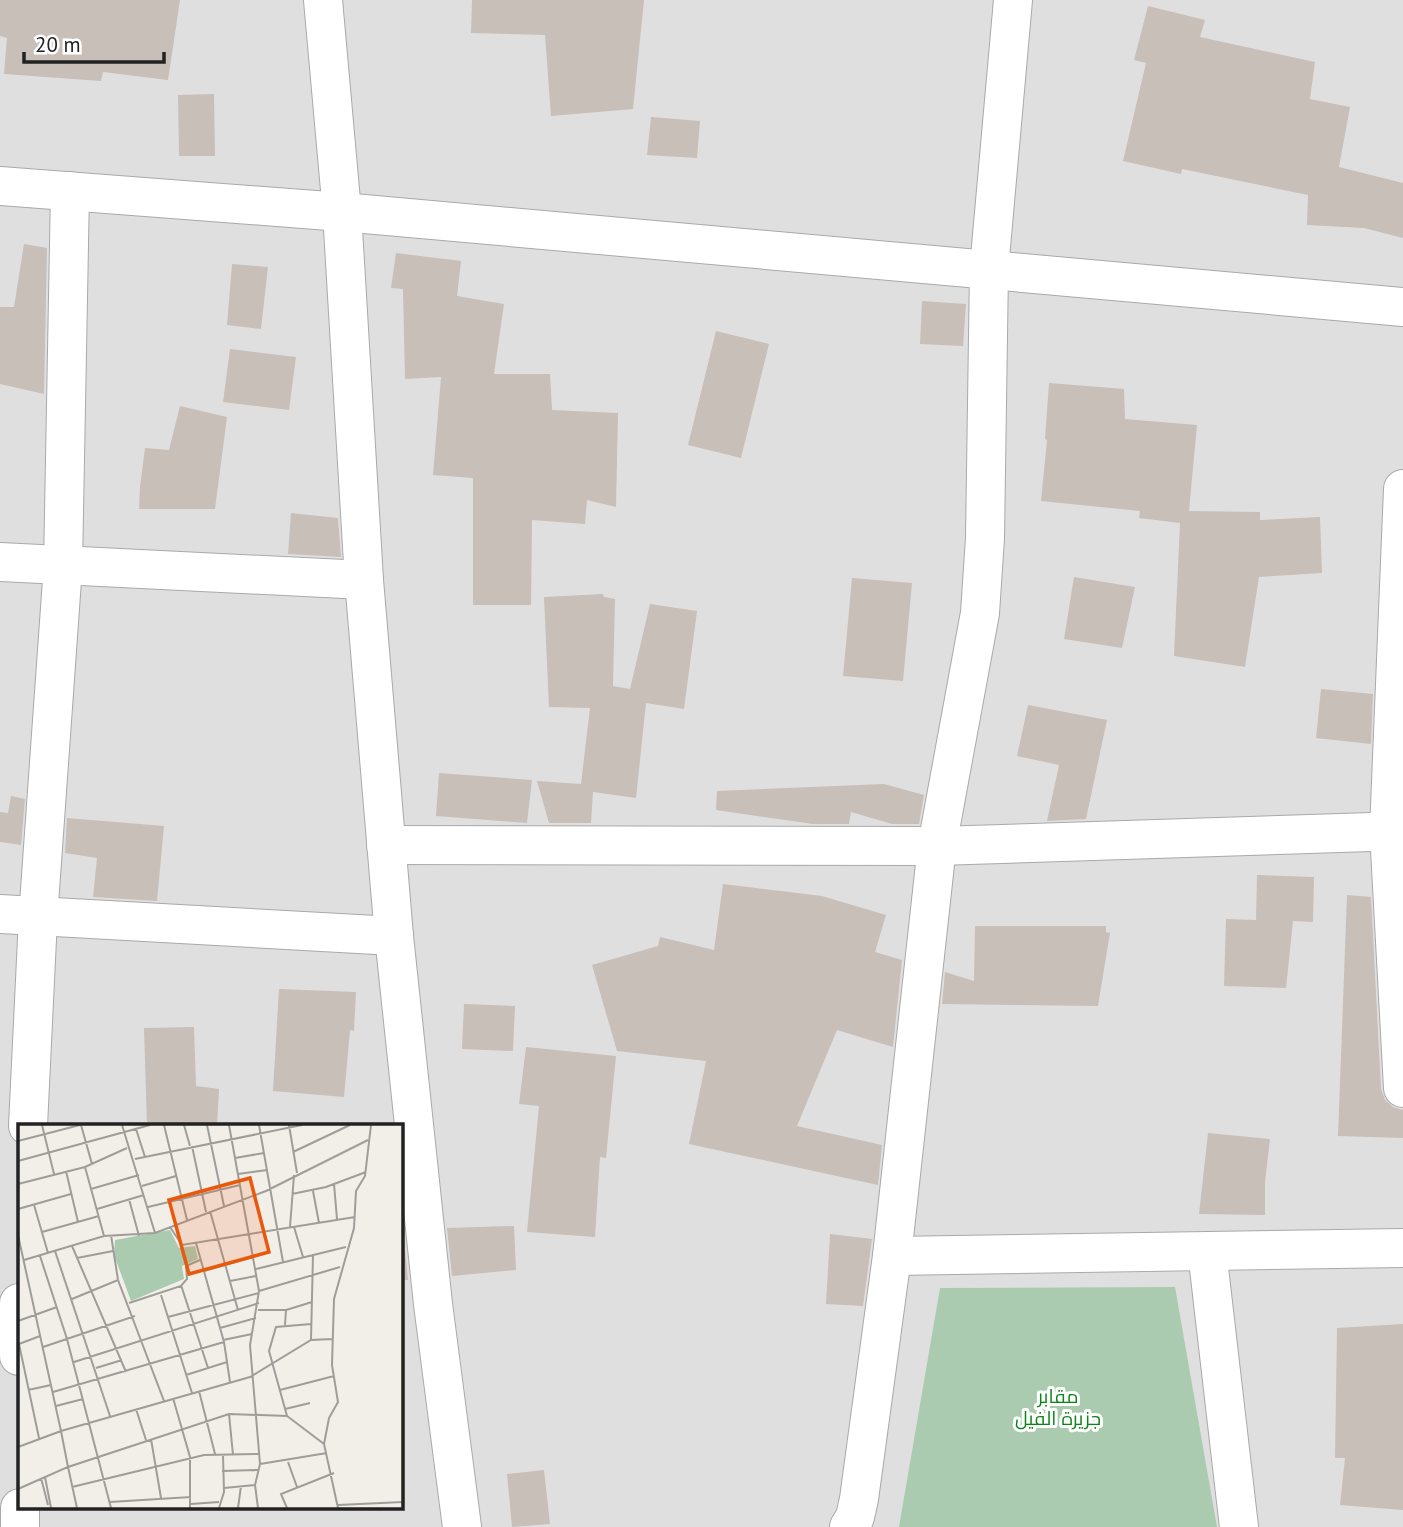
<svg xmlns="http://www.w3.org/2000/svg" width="1403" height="1527" viewBox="0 0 1403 1527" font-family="'PT Sans',Cairo,sans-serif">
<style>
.residential{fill:#e0dfdf;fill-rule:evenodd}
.cemetery{fill:#aacbaf}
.building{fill:#c7bfb8}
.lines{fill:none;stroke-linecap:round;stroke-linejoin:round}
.minor-casing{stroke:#a9a9a9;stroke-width:40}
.minor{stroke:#fff;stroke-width:38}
.labels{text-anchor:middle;stroke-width:6;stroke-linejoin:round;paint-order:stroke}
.park-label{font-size:19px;fill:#0c8416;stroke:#fff}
.inset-road{fill:none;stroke:#9f9d99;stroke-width:2}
.view{fill:#e8590c;fill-opacity:0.15;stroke:#e8590c;stroke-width:3.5}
.inset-edge{fill:none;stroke:#222;stroke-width:3.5}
</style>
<rect width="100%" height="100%" fill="#f2efe9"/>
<path class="residential" d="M0 0H1403V1527H0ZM19 1126H401V1508H19Z"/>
<path class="cemetery" d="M1175 1287 1217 1527H899L940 1288Z"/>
<g class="building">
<path d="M0 0H180L168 80 103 72 101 81 4 74 7 38 0 36Z"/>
<path d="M472 0H644L633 109 551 116 545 35 471 33Z"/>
<path d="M1148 6 1205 20 1200 37 1315 62 1310 99 1350 107 1339 167 1403 183V238L1364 228 1307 225 1308 195 1182 169 1181 174 1123 161 1146 63 1134 60Z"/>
<path d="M214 94 215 156H179L178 95Z"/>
<path d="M651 117 700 121 697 158 647 155Z"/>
<path d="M24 244 47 248 44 394 0 384V307H14Z"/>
<path d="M396 253 461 261 457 296 504 304 494 374H550L552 410 618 413 616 507 587 500 585 524 532 520 531 605H473V478L433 475 441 377 405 379 403 289 391 288Z"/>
<path d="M232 264 268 267 261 329 227 325Z"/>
<path d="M922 301 966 304 963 346 920 344Z"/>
<path d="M716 331 769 344 741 458 688 445Z"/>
<path d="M230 349 296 357 289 410 223 402Z"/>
<path d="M1049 383 1124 389 1125 419 1197 425 1189 511 1260 512V520L1320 517 1322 573 1259 577 1245 667 1174 656 1180 523 1139 518 1140 511 1041 501 1047 440 1045 439Z"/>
<path d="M180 406 227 417 215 509H139L140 487 145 448 169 450Z"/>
<path d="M291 513 338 518 341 557 288 554Z"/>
<path d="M1074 577 1135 587 1122 648 1064 639Z"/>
<path d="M852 578 912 583 903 681 843 676Z"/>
<path d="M603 594 604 597 615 599 613 686 630 689 650 604 697 611 684 709 646 703 636 798 593 792 591 823H549L537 781 581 784 590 708 549 707 544 597Z"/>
<path d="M1321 689 1373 694 1371 744 1316 738Z"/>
<path d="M1028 705 1107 720 1086 819 1047 821 1059 765 1017 756Z"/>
<path d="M439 773 532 780 527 823 436 816Z"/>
<path d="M884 784 924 795 919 824H892L851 812 849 824H813L716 810 717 791Z"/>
<path d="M11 796 25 799 21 845 0 842V812L8 813Z"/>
<path d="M67 818 164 826 157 901 93 897 97 858 65 853Z"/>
<path d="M1257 875 1314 877 1313 922 1293 921 1286 988 1224 986 1226 919 1256 920Z"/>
<path d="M723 884 822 896 886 915 875 952 902 960 893 1047 837 1030 797 1126 882 1145 878 1185 689 1144 706 1061 617 1051 592 965 658 946 660 937 714 950Z"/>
<path d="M1347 895 1371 897 1381 1089 1385 1100 1393 1107 1403 1110V1138L1338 1136Z"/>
<path d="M975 926H1106V932L1110 933 1098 1006 942 1004 945 972 974 981Z"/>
<path d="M279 989 356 992 354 1031 350 1030 344 1097 273 1091Z"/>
<path d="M464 1004 515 1006 513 1051 462 1049Z"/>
<path d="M194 1027 196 1086 219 1089 217 1126H147L144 1028Z"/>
<path d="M526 1047 616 1056 606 1158 600 1157 595 1237 527 1232 539 1106 519 1104Z"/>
<path d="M1208 1133 1270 1139 1265 1182V1215L1199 1214Z"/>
<path d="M514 1226 516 1270 452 1276 447 1228Z"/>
<path d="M401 1230H403L408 1280H401Z"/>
<path d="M830 1234 872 1239 863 1306 826 1304Z"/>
<path d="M1403 1324V1510L1340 1505 1345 1458H1335L1337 1328Z"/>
<path d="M544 1470 550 1524 512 1527 507 1474Z"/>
</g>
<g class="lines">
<defs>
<g id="minor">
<path d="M323 0 342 212 364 580 394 936 433 1304 462 1527"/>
<path d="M0 186 342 212 1403 307"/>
<path d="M1403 489 1389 831 1403 1088"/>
<path d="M0 562 364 580"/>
<path d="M386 845 937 846 1403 831"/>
<path d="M0 914 394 936"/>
<path d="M28 1126 38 918 63 566 70 191"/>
<path d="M1207 1251 1239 1527"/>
<path d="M892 1256 1403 1248"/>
<path d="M19 1303V1356"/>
<path d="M20 1508V1527"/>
<path d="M849 1527 855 1517 859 1499 892 1256 937 846 980 613 985 538 989 269 1013 0"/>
</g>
</defs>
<use href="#minor" class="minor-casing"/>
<use href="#minor" class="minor"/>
</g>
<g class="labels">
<g class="park-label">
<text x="1058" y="1403">مقابر<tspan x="1058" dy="22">جزيرة الفيل</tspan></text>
</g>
</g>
<g transform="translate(18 1124)">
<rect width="385" height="385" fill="#f2efe9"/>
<path d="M152 106 161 124 177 122 180 135 164 142 166 155 113 177 96 131 97 116Z" fill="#aacbaf"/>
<path class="inset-road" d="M24 1 36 50M63 1 74 40M104 1 137 109M146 1 169 96M166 1 172 22M189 1 206 82M211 1 241 167 232 221 242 340 237 361 240 384M241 1 265 138M271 1 279 49M118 5 127 33M0 17 62 1M174 22 188 88M275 28 332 1M217 34 246 29M117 35 284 1M0 37 132 1M67 43 86 112M48 47 60 98M220 50 249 46M0 60 67 43 109 24M316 60 319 95M124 62 158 52M73 65 121 51M295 67 301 99M274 70 308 63 348 48M111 75 121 112M16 81 30 129M130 83 222 61M0 85 53 70M79 85 126 71M192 87 220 186M152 103 164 121 337 93M272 103 276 51M276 103 285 133M24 108 81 92M0 111 43 307 0 323M93 111 100 156 146 277M178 119 206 218 212 258M54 122 108 248M37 127 92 292M22 132 49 215 93 384M59 134 95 127M6 136 86 112 137 109 248 67 350 16M238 145 328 123M186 147 235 133M212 157 238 152M163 161 190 244M241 167 322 143M143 171 174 269M54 175 100 156M111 179 163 162 169 155 168 142 182 136M240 186H268M150 193 241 169M0 197 39 183M293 200 258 203 251 227 269 292 306 320M267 201 268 186 294 178M202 204 238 194M205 216 234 210M293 216 295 130M1 220 21 314M1 220 22 212M25 223 117 192M56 238 241 179M78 244 104 236M168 251 209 238M10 266 33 261M262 266 316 252M181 267 197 330M35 268 206 218M155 274 172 333V384M38 282 65 275M118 285 128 316M267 285 292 279M211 290 215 331M133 315 143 374M270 338 279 363M242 340 309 329M204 347 240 346M27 353 33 384M23 354 30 381M54 363 186 331 241 330M206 364 237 361M0 365 50 343 43 307 232 253 293 216 314 215M92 378 173 373M173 380 201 378M320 381 385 378M59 384 50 343 211 290 269 292M201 384 206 368 205 331M220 384 223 362M269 384 263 370 316 349M320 384 306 320 311 294 320 278 314 241 316 175 336 104 338 67 347 52 353 1"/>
<path class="view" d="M232 54 251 128 171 150 151 76Z"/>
<rect width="385" height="385" class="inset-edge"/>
</g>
<path d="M24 52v10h140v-10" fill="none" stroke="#222222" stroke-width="3.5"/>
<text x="35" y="52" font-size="21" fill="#222222" stroke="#ffffff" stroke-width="5" paint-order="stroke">20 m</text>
</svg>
